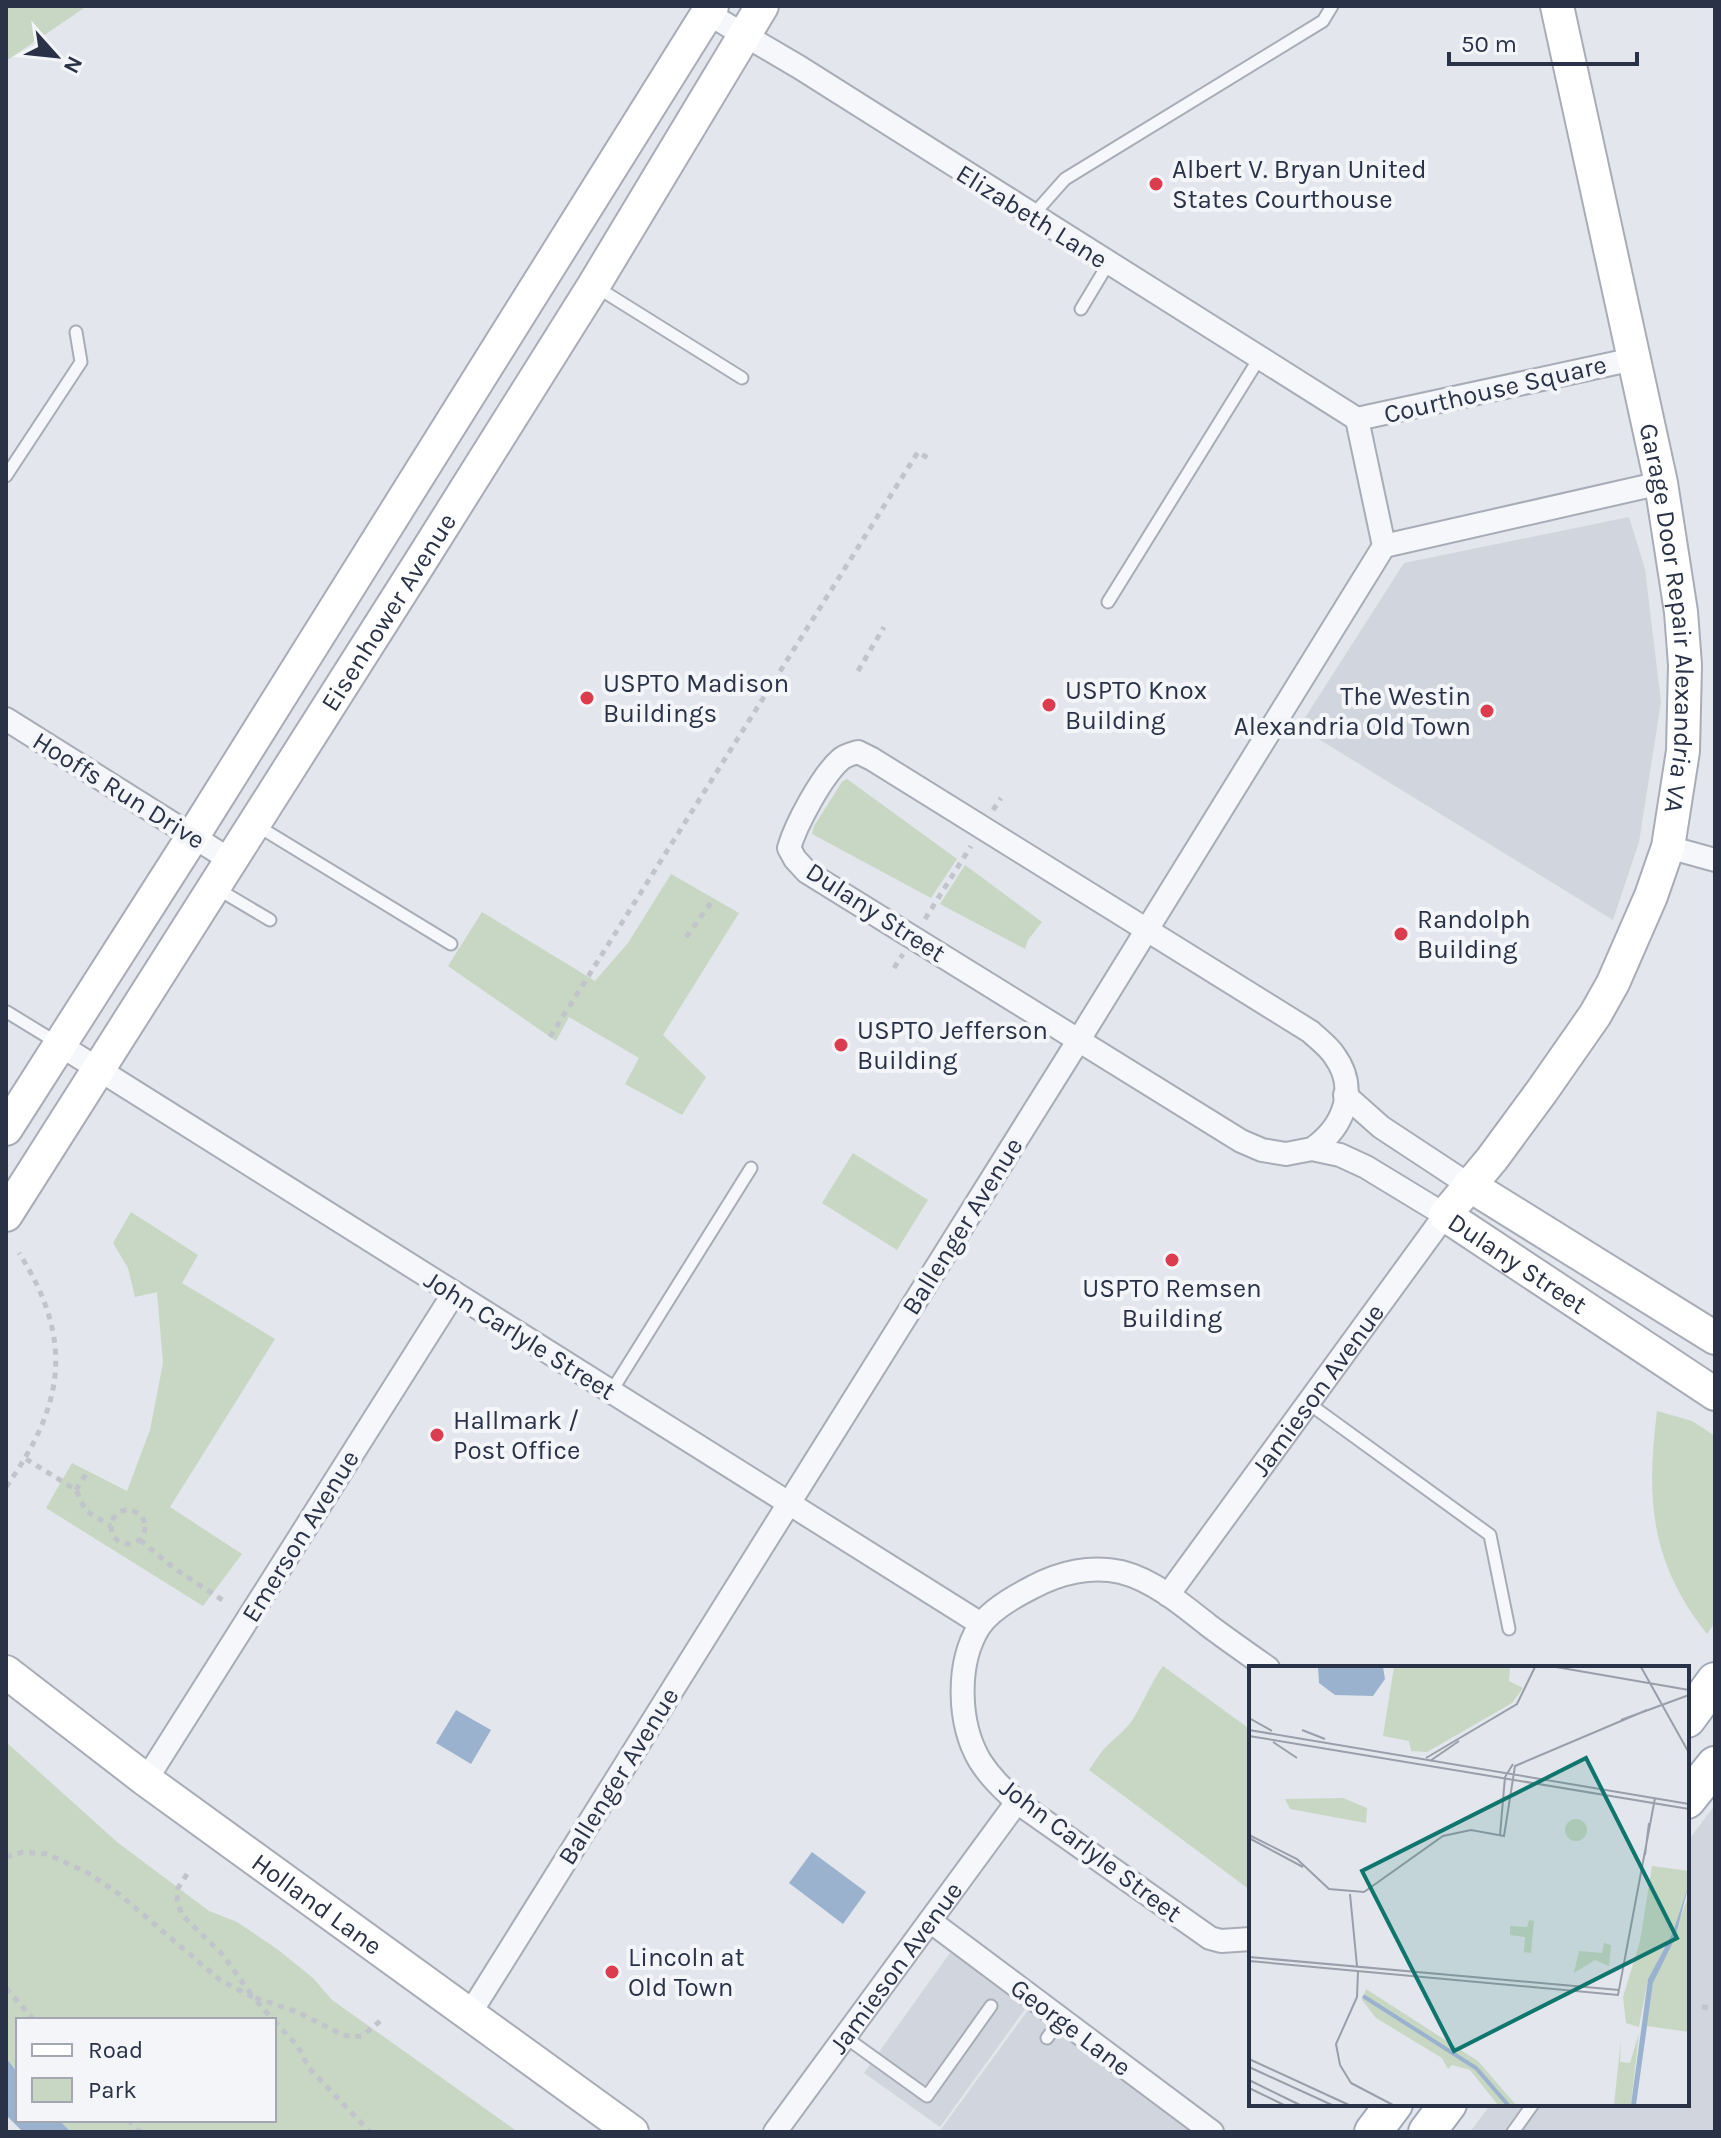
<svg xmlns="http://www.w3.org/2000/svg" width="1721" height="2138" viewBox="0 0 1721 2138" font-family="Karla,sans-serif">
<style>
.built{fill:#d0d5de}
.green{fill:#c7d7c3}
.water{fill:#9bb2cf}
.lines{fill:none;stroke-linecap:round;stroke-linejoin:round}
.lane-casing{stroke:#a7acb7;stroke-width:15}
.street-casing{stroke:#a7acb7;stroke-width:26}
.secondary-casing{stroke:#a7acb7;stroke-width:36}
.primary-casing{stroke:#a1a9b9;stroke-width:40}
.path{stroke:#c1c4cb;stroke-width:5;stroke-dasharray:6 6;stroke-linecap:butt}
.lane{stroke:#f6f7fa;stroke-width:11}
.street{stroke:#f6f7fa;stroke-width:22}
.secondary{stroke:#fff;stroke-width:32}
.primary{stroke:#fff;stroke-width:36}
.poi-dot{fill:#dc3d4e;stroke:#f3f5f9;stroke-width:3}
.labels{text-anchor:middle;stroke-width:8;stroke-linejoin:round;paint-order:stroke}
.poi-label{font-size:26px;fill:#293246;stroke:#f3f5f9;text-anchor:start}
.street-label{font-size:26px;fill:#293246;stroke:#f3f5f9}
.inset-river{fill:none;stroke:#9bb2cf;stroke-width:4}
.inset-road{fill:none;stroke:#999eaa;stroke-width:2}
.view{fill:#0f766e;fill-opacity:0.15;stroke:#0f766e;stroke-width:4}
.inset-edge{fill:none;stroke:#293246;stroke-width:4}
</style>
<rect width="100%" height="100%" fill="#e3e6ec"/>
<g class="built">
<path d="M1629 517 1645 569 1661 702 1639 842 1613 920 1299 727 1404 563Z"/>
<path d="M1715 1805V2132H1470L1491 2104H1687V1842Z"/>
<path d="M952 1950 1028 2005 940 2127 864 2073Z"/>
<path d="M1031 2006 1203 2132H939Z"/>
</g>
<g class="green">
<path d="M6 6H87L6 61Z"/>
<path d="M847 779 957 859 931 898 812 834 814 826 842 782Z"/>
<path d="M965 865 1042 922 1028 940 1025 949 940 904Z"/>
<path d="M671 874 739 913 663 1035 706 1077 682 1115 625 1084 639 1058 569 1017 556 1041 448 966 482 912 595 981 628 943Z"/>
<path d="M853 1153 928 1200 897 1250 822 1203Z"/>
<path d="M131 1212 198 1255 182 1283 275 1339 170 1507 242 1554 203 1606 46 1508 72 1463 127 1491 150 1430 163 1363 157 1292 135 1297 128 1268 113 1243Z"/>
<path d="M1657 1411 1692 1421 1715 1436V1622L1707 1634C1650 1562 1646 1499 1657 1411Z"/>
<path d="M1163 1666 1251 1730 1250 1890 1089 1770C1093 1764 1098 1756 1104 1749 1112 1740 1123 1733 1131 1722 1143 1704 1150 1684 1163 1666Z"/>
<path d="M6 1742 117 1842 209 1911 237 1922 277 1949 313 1978 332 2000 518 2132H71L59 2120H274V2020H18V2073L6 2058Z"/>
</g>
<g class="water">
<path d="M456 1710 491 1730 471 1764 436 1743Z"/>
<path d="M812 1852 866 1892 843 1924 789 1883Z"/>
<path d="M6 2058 18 2073V2120H59L71 2132H23L6 2115Z"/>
</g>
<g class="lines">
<defs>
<g id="lane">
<path d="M1033 215 1065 179 1323 21 1332 6"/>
<path d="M598 288 742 378"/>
<path d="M1081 309 1108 264"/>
<path d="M6 476 81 362 76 332"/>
<path d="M1108 602 1260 357"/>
<path d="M256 825 451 944"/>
<path d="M216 888 270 920"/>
<path d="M7 1012 56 1042"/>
<path d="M611 1392 751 1168"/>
<path d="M1308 1403 1490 1535 1509 1629"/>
<path d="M845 2037 927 2096 991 2006"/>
<path d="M1047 2038 1061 2019"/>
<path d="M1513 2132 1533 2104"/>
</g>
<g id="street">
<path d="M707 13 799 67 1357 419"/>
<path d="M1357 419 1634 359"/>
<path d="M1384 546 1661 483"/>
<path d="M6 719 232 861"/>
<path d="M1668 847 1715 860"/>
<path d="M60 1045 981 1624"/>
<path d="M1345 1095 1381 1127 1469 1185"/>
<path id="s1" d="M1168 1595 1445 1215 1366 1167 1340 1155 1312 1149 1286 1154 1262 1150 1241 1141 807 872 795 859 789 848C796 824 822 776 840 760 845 755 851 754 858 752L872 759 1311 1032C1318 1039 1328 1046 1334 1055 1359 1089 1344 1127 1312 1149"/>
<path d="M146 1780 454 1293"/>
<path d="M930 1921 1212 2132"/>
<path d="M1251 1939 1221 1941 1210 1938 1017 1802C1003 1789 990 1777 980 1761 958 1724 956 1664 979 1627 990 1610 1015 1596 1033 1587 1059 1573 1091 1565 1121 1572 1153 1580 1183 1605 1208 1625 1228 1640 1248 1654 1268 1668"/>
<path d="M469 2015 1080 1038 1384 546 1357 419"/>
<path id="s2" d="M775 2132 1017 1802"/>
</g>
<g id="secondary">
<path id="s3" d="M1557 6 1661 483 1681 612 1685 665 1683 751 1668 847 1651 896 1613 983 1595 1015 1542 1091 1492 1159 1445 1215 1715 1394"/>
<path d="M6 1129 193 836 712 6"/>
<path d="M1469 1185 1715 1338"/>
<path id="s4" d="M6 1215 424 556 594 285 762 6"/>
<path id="s5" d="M6 1672 146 1780 632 2132"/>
</g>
<g id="primary">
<path d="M1687 1719 1715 1681"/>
<path d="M1687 1800 1715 1765"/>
<path d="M1373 2132 1394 2104"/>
<path d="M1427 2132 1448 2104"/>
</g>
</defs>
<use href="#lane" class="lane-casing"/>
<use href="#street" class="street-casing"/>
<use href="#secondary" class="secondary-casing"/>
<use href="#primary" class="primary-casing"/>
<g class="path">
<path d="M858 671 884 627"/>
<path d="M993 810 1001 798"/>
<path d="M925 919 971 846"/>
<path d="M686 937 713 900"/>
<path d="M894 968 903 954"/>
<path d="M550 1037 918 452 931 460"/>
<path d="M26 1459 76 1490 86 1511 111 1526"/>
<path d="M6 1487C64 1405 75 1341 19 1253"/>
<path d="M76 1490 88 1471"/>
<circle cx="128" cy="1527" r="17"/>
<path d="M140 1540 175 1569 224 1601"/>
<path d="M6 1857 23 1852 47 1854 88 1873 119 1894 220 1980 253 1997 273 2020"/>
<path d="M187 1874 178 1888 177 1901 182 1915 223 1955 253 1997 297 2012 343 2035 353 2037 362 2036 384 2018"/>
<path d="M6 1988 34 2020"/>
<path d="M1702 2007 1715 2008"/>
<path d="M274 2021 297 2045 309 2068 370 2132"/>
<path d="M128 2120 140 2132"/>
</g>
<use href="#lane" class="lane"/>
<use href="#street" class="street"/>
<use href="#secondary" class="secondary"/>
<use href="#primary" class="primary"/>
</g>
<g class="poi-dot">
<circle cx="1156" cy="184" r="8"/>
<circle cx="587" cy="698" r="8"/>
<circle cx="1049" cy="705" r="8"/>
<circle cx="1487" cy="711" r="8"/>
<circle cx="1401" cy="934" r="8"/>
<circle cx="841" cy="1045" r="8"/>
<circle cx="1172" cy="1260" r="8"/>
<circle cx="437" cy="1435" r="8"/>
<circle cx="612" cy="1972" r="8"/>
</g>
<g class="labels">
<g class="poi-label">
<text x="1172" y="178">Albert V. Bryan United<tspan x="1172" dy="30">States Courthouse</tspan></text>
<text x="603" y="692">USPTO Madison<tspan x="603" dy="30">Buildings</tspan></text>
<text x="1065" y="699">USPTO Knox<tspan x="1065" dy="30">Building</tspan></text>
<text x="1471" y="705" text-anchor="end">The Westin<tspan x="1471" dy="30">Alexandria Old Town</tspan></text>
<text x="1417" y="928">Randolph<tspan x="1417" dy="30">Building</tspan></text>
<text x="857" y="1039">USPTO Jefferson<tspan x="857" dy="30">Building</tspan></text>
<text x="1172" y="1297" text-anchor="middle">USPTO Remsen<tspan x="1172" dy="30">Building</tspan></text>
<text x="453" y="1429">Hallmark /<tspan x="453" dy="30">Post Office</tspan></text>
<text x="628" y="1966">Lincoln at<tspan x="628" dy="30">Old Town</tspan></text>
</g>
<g class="street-label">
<text transform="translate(1032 216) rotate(32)" y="9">Elizabeth Lane</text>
<text transform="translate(1495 389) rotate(-13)" y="9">Courthouse Square</text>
<text dy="9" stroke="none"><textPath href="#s4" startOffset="714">Eisenhower Avenue</textPath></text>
<text dy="9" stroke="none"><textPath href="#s3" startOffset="624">Garage Door Repair Alexandria VA</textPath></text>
<text transform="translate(119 790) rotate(32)" y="9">Hooffs Run Drive</text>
<text transform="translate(876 912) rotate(33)" y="9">Dulany Street</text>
<text transform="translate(962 1226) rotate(-58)" y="9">Ballenger Avenue</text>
<text dy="9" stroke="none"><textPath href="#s3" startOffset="1376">Dulany Street</textPath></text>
<text transform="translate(520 1335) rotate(32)" y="9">John Carlyle Street</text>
<text dy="9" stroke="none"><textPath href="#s1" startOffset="254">Jamieson Avenue</textPath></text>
<text transform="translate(300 1536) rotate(-58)" y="9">Emerson Avenue</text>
<text transform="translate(618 1776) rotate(-58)" y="9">Ballenger Avenue</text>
<text transform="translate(1091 1850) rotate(37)" y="9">John Carlyle Street</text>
<text dy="9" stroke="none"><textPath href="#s5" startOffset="388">Holland Lane</textPath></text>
<text dy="9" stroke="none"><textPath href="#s2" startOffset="204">Jamieson Avenue</textPath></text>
<text transform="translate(1071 2027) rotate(37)" y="9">George Lane</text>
</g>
</g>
<g transform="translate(1249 1666)">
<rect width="440" height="440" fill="#e3e6ec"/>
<path d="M145 1H261L260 15 274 22 263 37 178 86 162 85 160 75 134 70ZM94 132 118 142 117 157 41 143 36 133ZM316 164a11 11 0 1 1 22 0a11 11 0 1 1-22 0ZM403 200 440 205V218L423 268 399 313 390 361 377 357 374 331 391 275ZM440 229V366L398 360 404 317ZM280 254 285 255 282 287 275 286 276 271 261 269V260L278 261ZM355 277 362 279 360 300 346 294 325 307 330 285 353 287ZM117 323 229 395 267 439H249L221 404 203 399 199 403 193 392 127 352 113 334ZM390 367 382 439H365L372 373 371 396 381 397Z" fill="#c7d7c3"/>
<path d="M69 1H134L136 13 124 30 86 29 70 17ZM440 218 426 272 404 317 387 439H382L399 313 423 268Z" fill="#9bb2cf"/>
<path class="inset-river" d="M114 330 227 402 259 439"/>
<path class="inset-road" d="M307 1 440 24M392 1 440 87M0 52 23 65M372 54 440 29M0 64 440 138M53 64 76 73M0 70 440 143M24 76 48 92M177 92 268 38 286 1M181 95 210 75M0 169 48 193 80 223 115 226 194 170 222 164 255 170 266 100 398 44M251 169 256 111 264 98M0 172 54 201M396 189 400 157M101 228 108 300M0 291 370 324M0 295 369 329 406 132M0 393 100 439M0 401 83 439M0 414 51 439M102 417 91 399 87 378 108 331 109 305M102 417 144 439M0 422 35 439"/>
<path class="view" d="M337 92 428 272 205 385 113 205Z"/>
<rect width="440" height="440" class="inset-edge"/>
</g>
<rect width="1721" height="2138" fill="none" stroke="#293246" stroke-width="16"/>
<rect x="16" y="2018" width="260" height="104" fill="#f3f5f9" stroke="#a2a7b1" stroke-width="2"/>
<rect x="32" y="2044" width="40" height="12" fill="#ffffff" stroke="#a2a7b1" stroke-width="2"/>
<text x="88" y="2058" font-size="24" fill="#293246">Road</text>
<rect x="32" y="2078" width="40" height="24" fill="#c7d7c3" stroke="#a2a7b1" stroke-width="2"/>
<text x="88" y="2098" font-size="24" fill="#293246">Park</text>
<g transform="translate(56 56) rotate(117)" stroke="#f3f5f9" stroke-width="6" paint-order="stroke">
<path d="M0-6L14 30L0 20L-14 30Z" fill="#293246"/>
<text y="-12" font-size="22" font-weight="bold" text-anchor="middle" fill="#293246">N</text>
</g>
<path d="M1449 52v12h188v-12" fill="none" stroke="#293246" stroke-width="4"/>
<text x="1461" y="52" font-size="24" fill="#293246" stroke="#f3f5f9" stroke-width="6" paint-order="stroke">50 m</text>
</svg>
